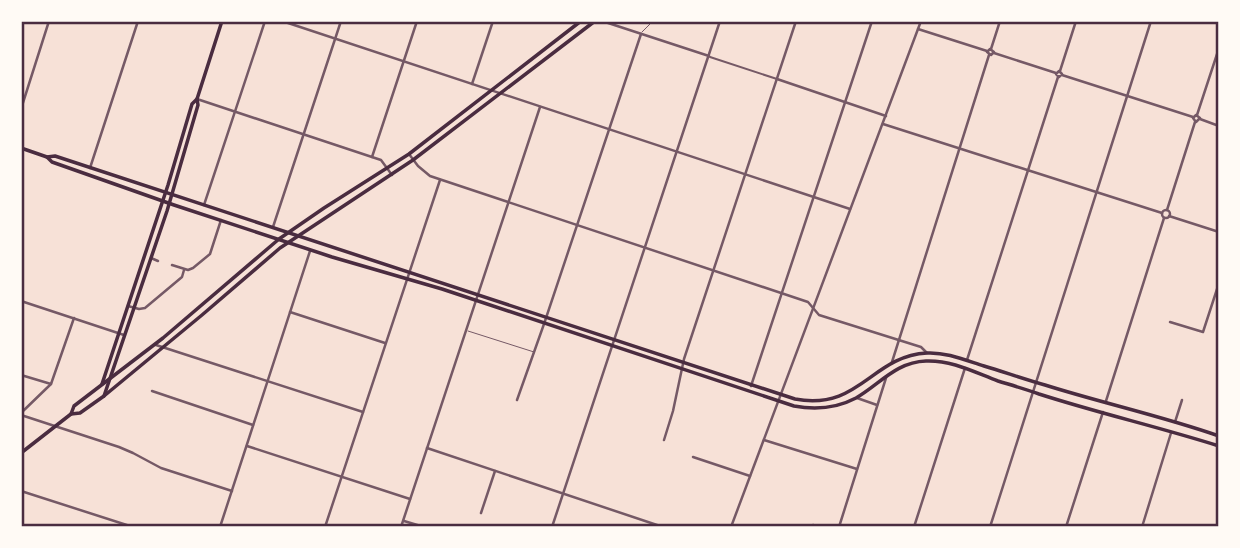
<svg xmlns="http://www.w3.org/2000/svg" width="1240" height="548" viewBox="0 0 1240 548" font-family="'Alegreya Sans',sans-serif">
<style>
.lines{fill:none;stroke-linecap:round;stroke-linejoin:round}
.service{stroke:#755966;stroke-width:1}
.pedestrian{stroke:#755966;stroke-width:2}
.minor{stroke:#755966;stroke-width:2.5}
.tertiary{stroke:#755966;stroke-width:2.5}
.secondary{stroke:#4a2c40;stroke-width:3.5}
.primary{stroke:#4a2c40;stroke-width:3.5}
.neatline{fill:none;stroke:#4a2c40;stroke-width:2.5}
</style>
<rect width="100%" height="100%" fill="#f7e1d7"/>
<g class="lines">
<g class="service">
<path d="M642 32 653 21"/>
<path d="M468 331 534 352"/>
</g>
<path class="pedestrian" d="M710 57 777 79"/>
<g class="minor">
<path d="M282 21 850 209"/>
<path d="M602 21 709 56"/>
<path d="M918 29 987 51"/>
<path d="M990 49 994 52 991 55 987 52Z"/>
<path d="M991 49 1000 21"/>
<path d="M994 53 1056 73"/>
<path d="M1059 71 1062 74 1059 77 1056 74Z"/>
<path d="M1060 71 1076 21"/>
<path d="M1062 75 1193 117"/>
<path d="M777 79 886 116"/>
<path d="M472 84 493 21"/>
<path d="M197 99 381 160 392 175"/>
<path d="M21 109 49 21"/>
<path d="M1196 115 1200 118 1196 122 1193 118Z"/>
<path d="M1197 115 1219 48"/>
<path d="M1200 119 1219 126"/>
<path d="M883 124 1162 213"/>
<path d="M409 154 418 166 430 176 808 302 819 315 921 347 927 353"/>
<path d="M372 157 417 21"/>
<path d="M90 168 138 21"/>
<path d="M204 205 265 21"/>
<path d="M1167 210 1195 122"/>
<circle cx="1166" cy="214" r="4"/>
<path d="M1169 216 1219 232"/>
<path d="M273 227 341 21"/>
<path d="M151 258 158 261"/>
<path d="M172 265 188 270 193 268 210 254 221 220"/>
<path d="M21 301 124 335"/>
<path d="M128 306 139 309 145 308 182 277 184 270"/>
<path d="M290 312 385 343"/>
<path d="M1170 322 1203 332 1219 283"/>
<path d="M156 345 363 412"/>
<path d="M967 360 1058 77"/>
<path d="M892 362 989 55"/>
<path d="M21 375 51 384"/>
<path d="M751 386 872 21"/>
<path d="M152 391 253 425"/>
<path d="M857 398 877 405"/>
<path d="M517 400 544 324 641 34"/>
<path d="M1106 401 1164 218"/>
<path d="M21 413 51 384 74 318"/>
<path d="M21 415 119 447 133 453 161 468 232 491"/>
<path d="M1175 422 1182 400"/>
<path d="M664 440 673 411 684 359 796 21"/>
<path d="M764 440 857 469"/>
<path d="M247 446 410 499"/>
<path d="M427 448 663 527"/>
<path d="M693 457 750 476"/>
<path d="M21 491 133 527"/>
<path d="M481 513 495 471"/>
<path d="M404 521 424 527"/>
<path d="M813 525 819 527"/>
<path d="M220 527 310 251"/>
<path d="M325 527 440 180"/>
<path d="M401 527 540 107"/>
<path d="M552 527 720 21"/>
<path d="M731 527 921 21"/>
<path d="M839 527 886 378"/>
<path d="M914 527 965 368"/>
<path d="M1066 527 1103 412"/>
<path d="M1142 527 1171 433"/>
</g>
<path class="tertiary" d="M990 527 1151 21"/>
<g class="secondary">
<path d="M21 148 47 157 55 156 795 399C860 411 871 356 927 353 946 352 965 360 984 366 1004 372 1024 379 1045 385 1102 403 1162 416 1219 436"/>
<path d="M47 157 52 162 174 205 332 257 442 289 794 406C815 410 837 408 856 398 880 384 896 362 926 361 952 360 974 372 998 381 1011 385 1025 389 1039 394 1098 413 1159 427 1219 446"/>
<path d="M102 384 168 185 192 104 197 99 222 21"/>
<path d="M104 396 167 211 198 105 197 99"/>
</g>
<g class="primary">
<path d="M71 414 80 413 104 396 202 315 280 248 413 160 595 21"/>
<path d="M21 453 71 414 74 406 163 338 279 239 324 208 409 154 581 21"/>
<path d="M1217 527 1219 519"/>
</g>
</g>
<rect width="1240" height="548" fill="none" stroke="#fffaf5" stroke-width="46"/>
<rect x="23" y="23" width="1194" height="502" class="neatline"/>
</svg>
